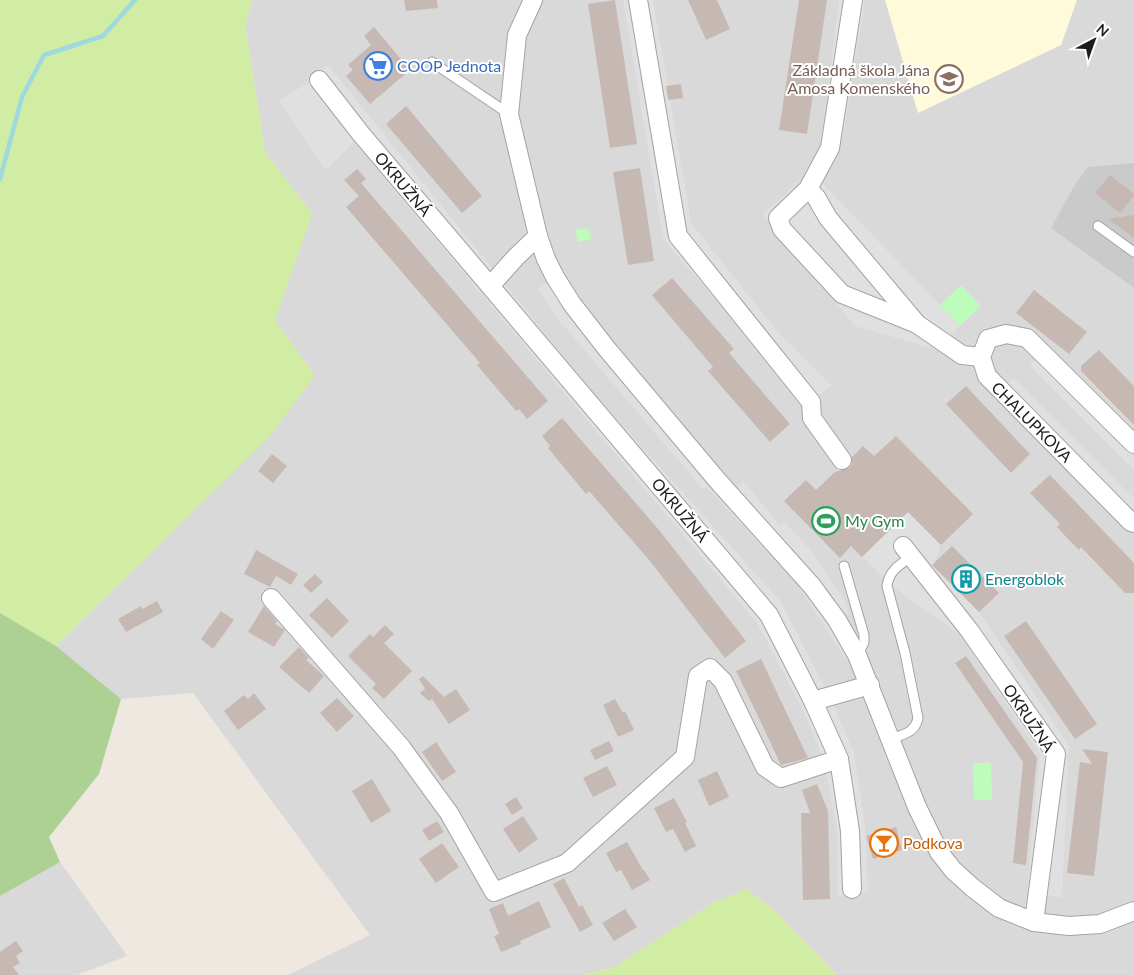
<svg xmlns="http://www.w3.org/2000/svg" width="1134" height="975" viewBox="0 0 1134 975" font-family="Lato,sans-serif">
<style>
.residential{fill:#dad9d9}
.education{fill:#fffad9}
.religious{fill:#cacaca}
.grass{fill:#d1eca3}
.forest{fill:#add093}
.park{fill:#bdfcba}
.parking{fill:#e0e0e0}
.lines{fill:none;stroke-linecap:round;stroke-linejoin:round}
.stream{stroke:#9ed9df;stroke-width:4.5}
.building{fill:#c6b9b4}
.lane-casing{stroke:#a3a3a3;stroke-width:11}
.street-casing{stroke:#a3a3a3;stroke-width:20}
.lane{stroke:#fff;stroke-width:9}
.street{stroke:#fff;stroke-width:18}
.labels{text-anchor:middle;stroke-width:4;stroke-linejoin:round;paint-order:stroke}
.shop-label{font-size:16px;fill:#366cbe;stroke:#fff;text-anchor:start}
.education-label{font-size:16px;fill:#785e54;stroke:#fff;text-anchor:end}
.street-label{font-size:16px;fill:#1c1c1c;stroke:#fff}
.leisure-label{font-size:16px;fill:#27864d;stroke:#fff;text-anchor:start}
.culture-label{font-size:16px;fill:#0d838f;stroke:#fff;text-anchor:start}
.food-label{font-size:16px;fill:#c56008;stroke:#fff;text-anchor:start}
</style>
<rect width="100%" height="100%" fill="#eee8e1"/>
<g class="residential">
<path d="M252 0H1134V975H837L775 911 747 889 713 903 615 967 584 975H288L370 935 193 693 121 699 56 646 132 571 315 376 274 320 312 214 265 152 245 24Z"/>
<path d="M60 862 127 956 77 975H0V896Z"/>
</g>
<path class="education" d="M885 0H1077L1061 45 918 113Z"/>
<path class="religious" d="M1134 163V288L1051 228 1073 188 1088 167Z"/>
<g class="grass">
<path d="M0 0H252L245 24 265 152 312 214 275 320 315 376 268 438 56 646 0 613Z"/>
<path d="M747 889 775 911 837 975H584L615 967 713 903Z"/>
</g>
<path class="forest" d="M0 613 56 646 121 699 99 774 49 837 60 862 0 896Z"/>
<g class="park">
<path d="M588 228 591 239 578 242 575 230Z"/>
<path d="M961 285 981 306 960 326 940 305Z"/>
<path d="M973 763H991L992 800H974Z"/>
</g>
<g class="parking">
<path d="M623 0H653L691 223 773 326 831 385 807 405 663 239Z"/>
<path d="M839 0H865L843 136 821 134 824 123Z"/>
<path d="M328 65 587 386 781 602 827 692 854 752 865 826 868 892 837 896V832L824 760 801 706 757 623 354 142 326 170 279 101 306 84Z"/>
<path d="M811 171 960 326 938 350 855 326 763 214Z"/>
<path d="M555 277 648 397 655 390 690 434 737 488 744 482 780 525 785 522 813 553 843 597 849 613 837 620 857 655 846 660 797 584 707 487 703 489 556 317 538 289Z"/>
<path d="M1043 354 1134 445V470L1029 365Z"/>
<path d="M1014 378 1134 499V523L999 389Z"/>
<path d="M908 512 941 545 933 565 979 612 1069 746 1062 898 1027 892 1040 754 960 635 890 585 862 557Z"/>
</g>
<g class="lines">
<path class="stream" d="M0 179 22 97 44 55 103 36 135 0"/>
</g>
<g class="building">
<path d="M404 0H437L438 8 406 11Z"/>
<path d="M615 0 637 144 610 148 588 4Z"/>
<path d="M688 0H717L730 29 706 40Z"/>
<path d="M799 0H827L807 134 779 130Z"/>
<path d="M374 27 410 70 370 104 346 76 353 70 348 65 371 45 364 36Z"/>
<path d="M681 84 683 98 668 100 666 86Z"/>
<path d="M406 106 482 196 462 213 386 124Z"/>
<path d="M640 168 654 261 628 265 613 172Z"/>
<path d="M357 169 366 179 361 183 548 401 527 419 519 409 516 411 477 365 480 363 346 207 359 196 344 180Z"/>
<path d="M1110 175 1134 194V196L1120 213 1095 193Z"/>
<path d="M1134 215V238L1108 219Z"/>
<path d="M672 278 734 349 729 353 790 424 770 442 708 371 713 367 652 295Z"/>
<path d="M1034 290 1087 332 1069 354 1016 313Z"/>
<path d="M1099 350 1134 386V425L1081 371V366Z"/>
<path d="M966 386 1030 454 1011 473 946 404Z"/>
<path d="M562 418 659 530 746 641 725 658 650 561 589 491 586 494 548 448 550 446 542 436Z"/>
<path d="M896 436 973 514 941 545 908 512 862 557 851 546 840 558 784 501 806 480 816 490 835 472 849 468 852 464V457L863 446 874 456Z"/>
<path d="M272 454 287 466 273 483 258 471Z"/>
<path d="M1050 475 1134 563V593H1125L1081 547 1079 550 1069 540 1057 527 1060 524 1030 493Z"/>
<path d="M952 546 999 593 979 612 932 565Z"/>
<path d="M256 550 298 574 291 585 276 576 270 587 244 574Z"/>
<path d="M315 574 323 582 311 593 303 585Z"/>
<path d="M327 598 349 621 332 638 309 615Z"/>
<path d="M157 601 163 612 126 632 118 619 141 606 142 609Z"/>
<path d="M264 606 277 621 275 624 285 630 274 647 248 632Z"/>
<path d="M221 611 234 620 213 649 201 639Z"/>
<path d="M1026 621 1097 724 1075 739 1004 636Z"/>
<path d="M385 625 394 634 384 643 412 671 384 699 372 688 376 684 348 656 370 634 373 637Z"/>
<path d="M299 647 309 658 306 660 324 676 309 693 279 667Z"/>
<path d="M966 656 1037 758 1026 865 1013 863 1023 762 955 663Z"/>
<path d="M761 659 808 758 781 765 756 712 736 671Z"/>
<path d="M423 676 444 697 456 689 470 710 449 724 432 699 429 701 420 693 425 689 419 679Z"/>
<path d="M254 693 266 709 238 730 224 711 244 695 248 699Z"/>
<path d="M337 698 354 716 337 732 320 713Z"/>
<path d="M615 699 623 713 625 711 634 730 618 737 603 705Z"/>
<path d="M609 741 614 751 595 760 590 750Z"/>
<path d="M436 742 456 772 442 781 422 752Z"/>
<path d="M1082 749 1108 752 1094 876 1067 873 1080 762 1092 764Z"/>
<path d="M607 766 617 785 593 797 583 778Z"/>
<path d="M717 771 729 797 709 806 698 780Z"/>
<path d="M372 779 391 811 371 823 352 791Z"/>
<path d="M817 784 828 811 830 899 803 900 801 813H810L802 790Z"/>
<path d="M516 797 523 808 512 815 505 804Z"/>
<path d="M674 798 687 822 685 823 696 846 685 852 673 829 666 832 654 808Z"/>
<path d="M523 816 538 839 519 853 503 829Z"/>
<path d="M437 821 444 832 429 841 422 830Z"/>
<path d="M896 827 902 850 873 859 866 836Z"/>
<path d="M627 842 643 870H644L650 880 632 890 621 870 616 872 606 853Z"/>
<path d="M442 843 459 867 436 883 419 859Z"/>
<path d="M564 878 579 907 582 905 593 925 580 932 553 884Z"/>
<path d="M539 901 551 927 520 941 521 944 501 952 494 936 499 934 489 909 503 903 508 916Z"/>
<path d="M625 909 637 927 614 941 602 923Z"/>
<path d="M16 941 23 951 16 956 20 963 13 967 19 975H0V952Z"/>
</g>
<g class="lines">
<defs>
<g id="lane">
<path d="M432 62 509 114"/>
<path d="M1098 226 1134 252"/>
<path d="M844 566 864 635V642L858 655"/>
<path d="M890 739C904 734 915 733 918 718L905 653 887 586C889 571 899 565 911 557"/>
</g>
<g id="street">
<path d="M533 0 517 35 509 114 538 236 546 259 555 277 572 304 607 349 717 480 812 586 837 620 857 655 917 807 939 852 953 870 973 888 999 908 1034 922 1069 926 1100 924 1134 911"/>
<path d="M638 0 678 236 811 402 812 418 842 460"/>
<path d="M853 0 830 148 808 189 778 218 782 229 842 294 917 324"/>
<path d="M319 80 361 134 490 286 516 257 538 236"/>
<path d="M808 189 816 197 828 218 917 324 962 355 981 357"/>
<path d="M490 286 769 615 813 701 870 685"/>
<path d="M1134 444 1027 338 1006 334 988 339 981 357 987 376 1131 522 1134 523"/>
<path d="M903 546 969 630 1056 754 1034 922"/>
<path d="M271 598 401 747 449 813 494 892 567 863 685 757 698 676 710 668 723 681 765 767 781 778 839 759"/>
<path d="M813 701 839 759 850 831 852 889"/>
</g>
</defs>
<use href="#lane" class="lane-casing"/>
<use href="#street" class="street-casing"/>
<use href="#lane" class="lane"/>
<use href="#street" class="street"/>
</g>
<defs>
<symbol id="supermarket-ring" viewBox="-11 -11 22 22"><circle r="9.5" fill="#fff" stroke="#3f7fe0" stroke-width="1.5"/><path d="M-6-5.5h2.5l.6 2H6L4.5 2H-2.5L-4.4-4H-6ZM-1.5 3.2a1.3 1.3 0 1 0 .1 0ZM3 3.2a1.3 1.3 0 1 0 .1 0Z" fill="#3f7fe0"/></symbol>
<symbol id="school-ring" viewBox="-11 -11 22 22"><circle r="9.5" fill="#fff" stroke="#8d6e63" stroke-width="1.5"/><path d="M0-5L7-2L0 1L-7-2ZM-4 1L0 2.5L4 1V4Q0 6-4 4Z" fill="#8d6e63"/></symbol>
<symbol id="stadium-ring" viewBox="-11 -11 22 22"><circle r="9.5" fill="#fff" stroke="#2e9e5b" stroke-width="1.5"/><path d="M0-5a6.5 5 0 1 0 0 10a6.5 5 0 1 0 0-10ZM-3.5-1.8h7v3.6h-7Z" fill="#2e9e5b"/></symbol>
<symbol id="building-ring" viewBox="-11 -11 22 22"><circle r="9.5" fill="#fff" stroke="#0f9aa8" stroke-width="1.5"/><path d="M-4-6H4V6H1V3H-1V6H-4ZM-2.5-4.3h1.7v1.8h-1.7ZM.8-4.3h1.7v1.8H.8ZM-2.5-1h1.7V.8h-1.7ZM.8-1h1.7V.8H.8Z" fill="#0f9aa8"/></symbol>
<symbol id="bar-ring" viewBox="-11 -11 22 22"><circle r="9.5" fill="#fff" stroke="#e8710a" stroke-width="1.5"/><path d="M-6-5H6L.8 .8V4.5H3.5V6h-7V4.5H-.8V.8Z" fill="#e8710a"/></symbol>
</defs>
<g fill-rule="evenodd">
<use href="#supermarket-ring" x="362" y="50" width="32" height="32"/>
<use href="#school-ring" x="933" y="63" width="32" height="32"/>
<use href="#stadium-ring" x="810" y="505" width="32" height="32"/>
<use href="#building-ring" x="950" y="563" width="32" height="32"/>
<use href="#bar-ring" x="868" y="827" width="32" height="32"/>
</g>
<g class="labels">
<g class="shop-label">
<text x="397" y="72">COOP Jednota</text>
</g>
<g class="education-label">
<text x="930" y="76">Základná škola Jána<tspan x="930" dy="18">Amosa Komenského</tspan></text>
</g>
<g class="street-label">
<text transform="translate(403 184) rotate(50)" y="6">OKRUŽNÁ</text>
<text transform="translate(1032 422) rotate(45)" y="6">CHALUPKOVA</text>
<text transform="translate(680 510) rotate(50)" y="6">OKRUŽNÁ</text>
<text transform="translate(1029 718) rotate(56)" y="6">OKRUŽNÁ</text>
</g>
<g class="leisure-label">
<text x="845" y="527">My Gym</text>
</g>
<g class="culture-label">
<text x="985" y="585">Energoblok</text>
</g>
<g class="food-label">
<text x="903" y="849">Podkova</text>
</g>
</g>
<g transform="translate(1094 40) rotate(41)" stroke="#ffffff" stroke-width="4" paint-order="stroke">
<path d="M0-4L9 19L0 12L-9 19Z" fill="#1c1c1c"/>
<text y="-8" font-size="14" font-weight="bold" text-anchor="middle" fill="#1c1c1c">N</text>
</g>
</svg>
